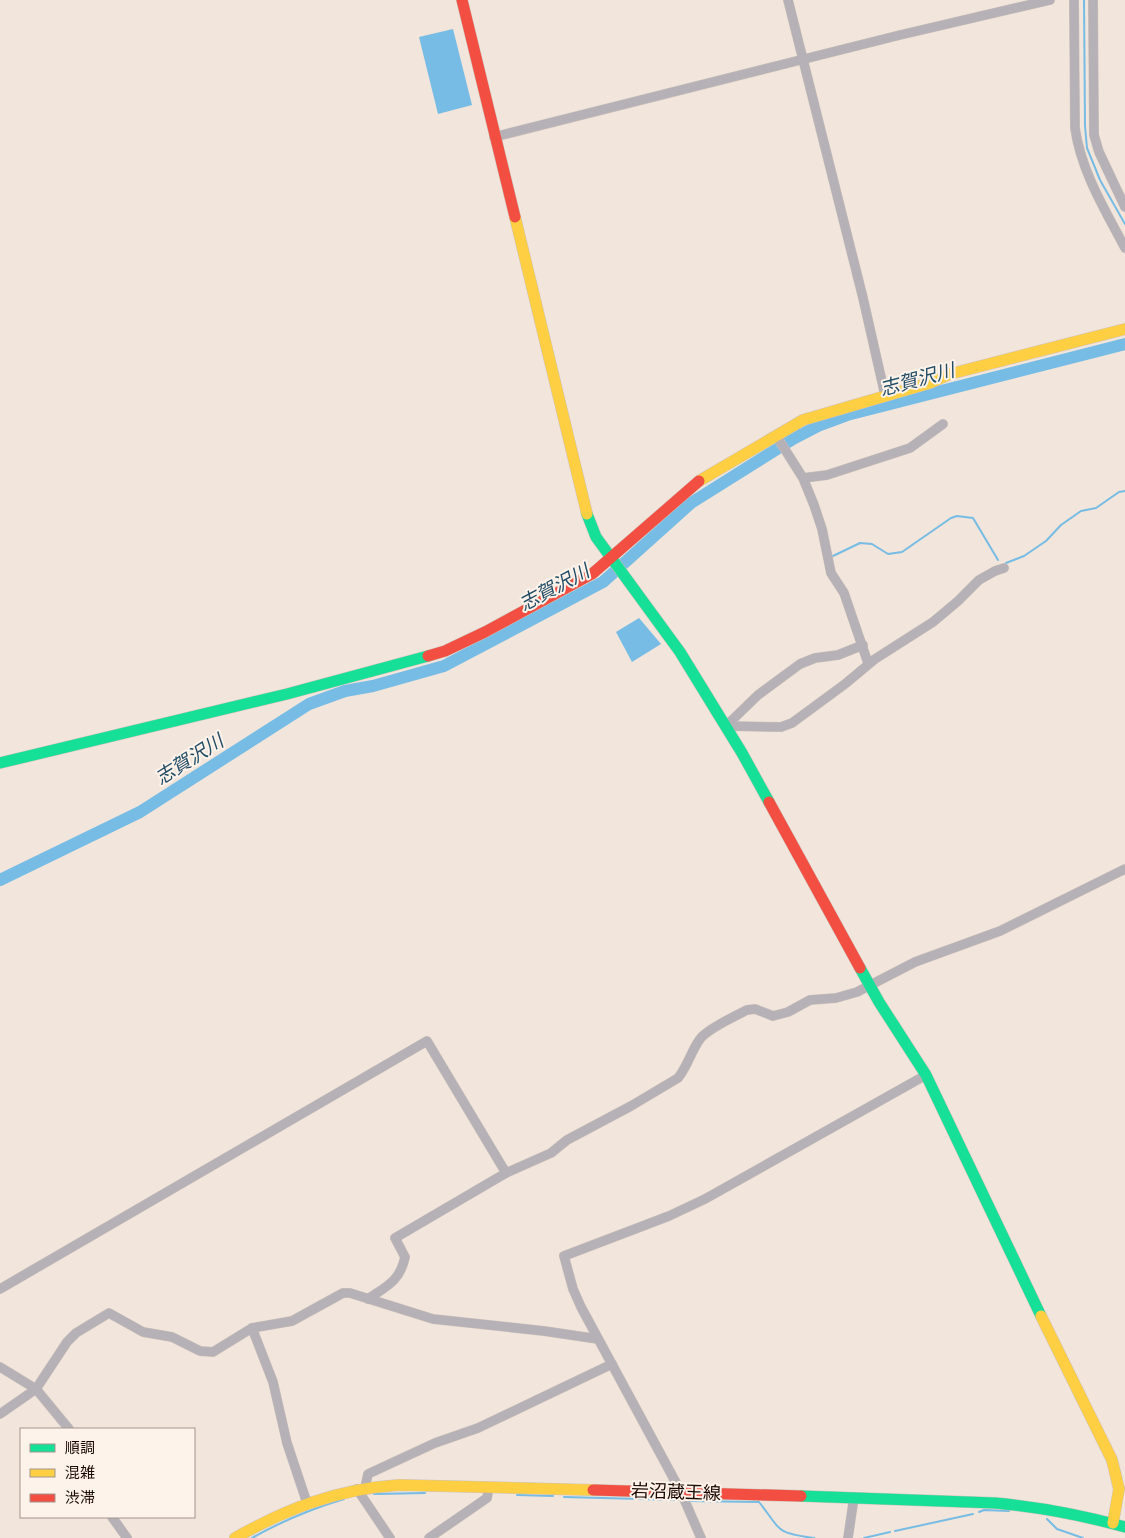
<svg xmlns="http://www.w3.org/2000/svg" width="1125" height="1538" viewBox="0 0 1125 1538" font-family="'Roboto Condensed','Noto Sans JP',sans-serif">
<style>
.water{fill:#76bce4}
.lines{fill:none;stroke-linecap:round;stroke-linejoin:round}
.stream{stroke:#76bce4;stroke-width:2}
.river{stroke:#76bce4;stroke-width:12}
.street-casing{stroke:#cdc2ba;stroke-width:10}
.fast-casing{stroke:#cdc2ba;stroke-width:12}
.slow-casing{stroke:#cdc2ba;stroke-width:12}
.jam-casing{stroke:#cdc2ba;stroke-width:12}
.street{stroke:#b5b1b7;stroke-width:9}
.fast{stroke:#16e098;stroke-width:11}
.slow{stroke:#ffcf43;stroke-width:11}
.jam{stroke:#f24e42;stroke-width:11}
.labels{text-anchor:middle;stroke-width:4;stroke-linejoin:round;paint-order:stroke}
.street-label{font-size:18px;fill:#190800;stroke:#fef3eb}
.water-label{font-size:19px;font-style:italic;fill:#234c67;stroke:#fef3eb}
</style>
<rect width="100%" height="100%" fill="#f1e5dc"/>
<g class="water">
<path d="M453 29 472 105 438 114 419 37Z"/>
<path d="M639 618 661 644 632 662 616 632Z"/>
</g>
<g class="lines">
<g class="stream">
<path d="M1084 0 1085 126 1087 148 1100 180 1125 224"/>
<path d="M833 556 860 543 872 544 888 554 902 552 951 518 957 516 973 518 998 560"/>
<path d="M1006 563 1024 556 1046 541 1061 525 1081 511 1096 508 1119 492 1125 491"/>
<path d="M374 1494 425 1493"/>
<path d="M517 1495 553 1496"/>
<path d="M564 1497 679 1500"/>
<path d="M689 1501 759 1502C782 1531 775 1533 814 1538"/>
<path d="M979 1512 984 1510 1009 1511"/>
<path d="M1047 1519 1057 1529 1083 1538"/>
<path d="M895 1531 973 1514"/>
<path d="M252 1538C282 1521 311 1509 344 1499"/>
<path d="M864 1538 890 1532"/>
</g>
<path class="river" d="M0 880 140 812 309 704 345 691 373 686 444 666 603 582 691 503 793 439 820 425 847 415 1125 344"/>
<defs>
<g id="street">
<path d="M788 0 863 298 885 395"/>
<path d="M1074 0 1075 128C1081 171 1105 210 1125 248"/>
<path d="M1093 0 1094 135 1099 152 1125 207"/>
<path d="M494 137 900 35 1050 0"/>
<path d="M777 437 803 478 814 505 822 529 831 573 844 593 868 663"/>
<path d="M803 478 827 475 910 448 943 424"/>
<path d="M726 726 781 727 792 723 845 684 875 659 933 622 958 601 979 580 995 571 1004 568"/>
<path d="M726 726 758 695 800 664 815 658 838 655 863 645"/>
<path d="M0 1289 427 1041 506 1173"/>
<path d="M368 1299C387 1286 400 1281 405 1257L395 1238 506 1173 551 1153 567 1140 631 1106 678 1078C688 1066 691 1051 700 1039 707 1029 735 1016 747 1010L755 1009 773 1016 788 1012 810 1000 836 998 857 992 915 962 1000 931 1125 869"/>
<path d="M252 1328 273 1382 287 1443 307 1503"/>
<path d="M0 1367 36 1389 69 1429"/>
<path d="M0 1414 36 1389 67 1342 76 1333 109 1313 143 1332 172 1337 200 1351 213 1352 252 1328 292 1321 343 1293H350L433 1319 544 1331 598 1339"/>
<path d="M365 1488 368 1474 435 1443 478 1428 612 1364"/>
<path d="M357 1489 390 1538"/>
<path d="M112 1517 127 1538"/>
<path d="M429 1538 487 1498 489 1487"/>
<path d="M701 1538 681 1492 581 1307 573 1289 564 1256 669 1216 705 1199 926 1075"/>
<path d="M848 1538 854 1497"/>
</g>
<g id="fast">
<path d="M587 514 596 537 680 652 742 753 769 802"/>
<path d="M0 763 287 694 428 656"/>
<path d="M860 968 879 1002 926 1075 1041 1316"/>
<path d="M801 1496 995 1503C1039 1507 1082 1515 1125 1527"/>
</g>
<g id="slow">
<path d="M515 217 587 514"/>
<path d="M699 481 803 420 930 383 950 374 1125 329"/>
<path d="M1041 1316 1112 1460 1119 1489 1113 1523"/>
<path d="M235 1538C288 1508 338 1489 399 1485L593 1490"/>
</g>
<g id="jam">
<path d="M462 0 515 217"/>
<path d="M428 656 445 651 485 632 592 574 699 481"/>
<path d="M769 802 860 968"/>
<path d="M593 1490 801 1496"/>
</g>
</defs>
<use href="#street" class="street-casing"/>
<use href="#fast" class="fast-casing"/>
<use href="#slow" class="slow-casing"/>
<use href="#jam" class="jam-casing"/>
<use href="#street" class="street"/>
<use href="#fast" class="fast"/>
<use href="#slow" class="slow"/>
<use href="#jam" class="jam"/>
</g>
<g class="labels">
<g class="street-label">
<text transform="translate(676 1492) rotate(2)" y="6">岩沼蔵王線</text>
</g>
<g class="water-label">
<text transform="translate(917 379) rotate(-15)" y="7">志賀沢川</text>
<text transform="translate(554 587) rotate(-28)" y="7">志賀沢川</text>
<text transform="translate(189 759) rotate(-32)" y="7">志賀沢川</text>
</g>
</g>
<rect x="20" y="1428" width="175" height="90" fill="#fef3eb" stroke="#a2958d"/>
<rect x="30" y="1444" width="25" height="8" fill="#16e098" stroke="#a2958d"/>
<text x="65" y="1453" font-size="15" fill="#190800">順調</text>
<rect x="30" y="1469" width="25" height="8" fill="#ffcf43" stroke="#a2958d"/>
<text x="65" y="1478" font-size="15" fill="#190800">混雑</text>
<rect x="30" y="1494" width="25" height="8" fill="#f24e42" stroke="#a2958d"/>
<text x="65" y="1503" font-size="15" fill="#190800">渋滞</text>
</svg>
